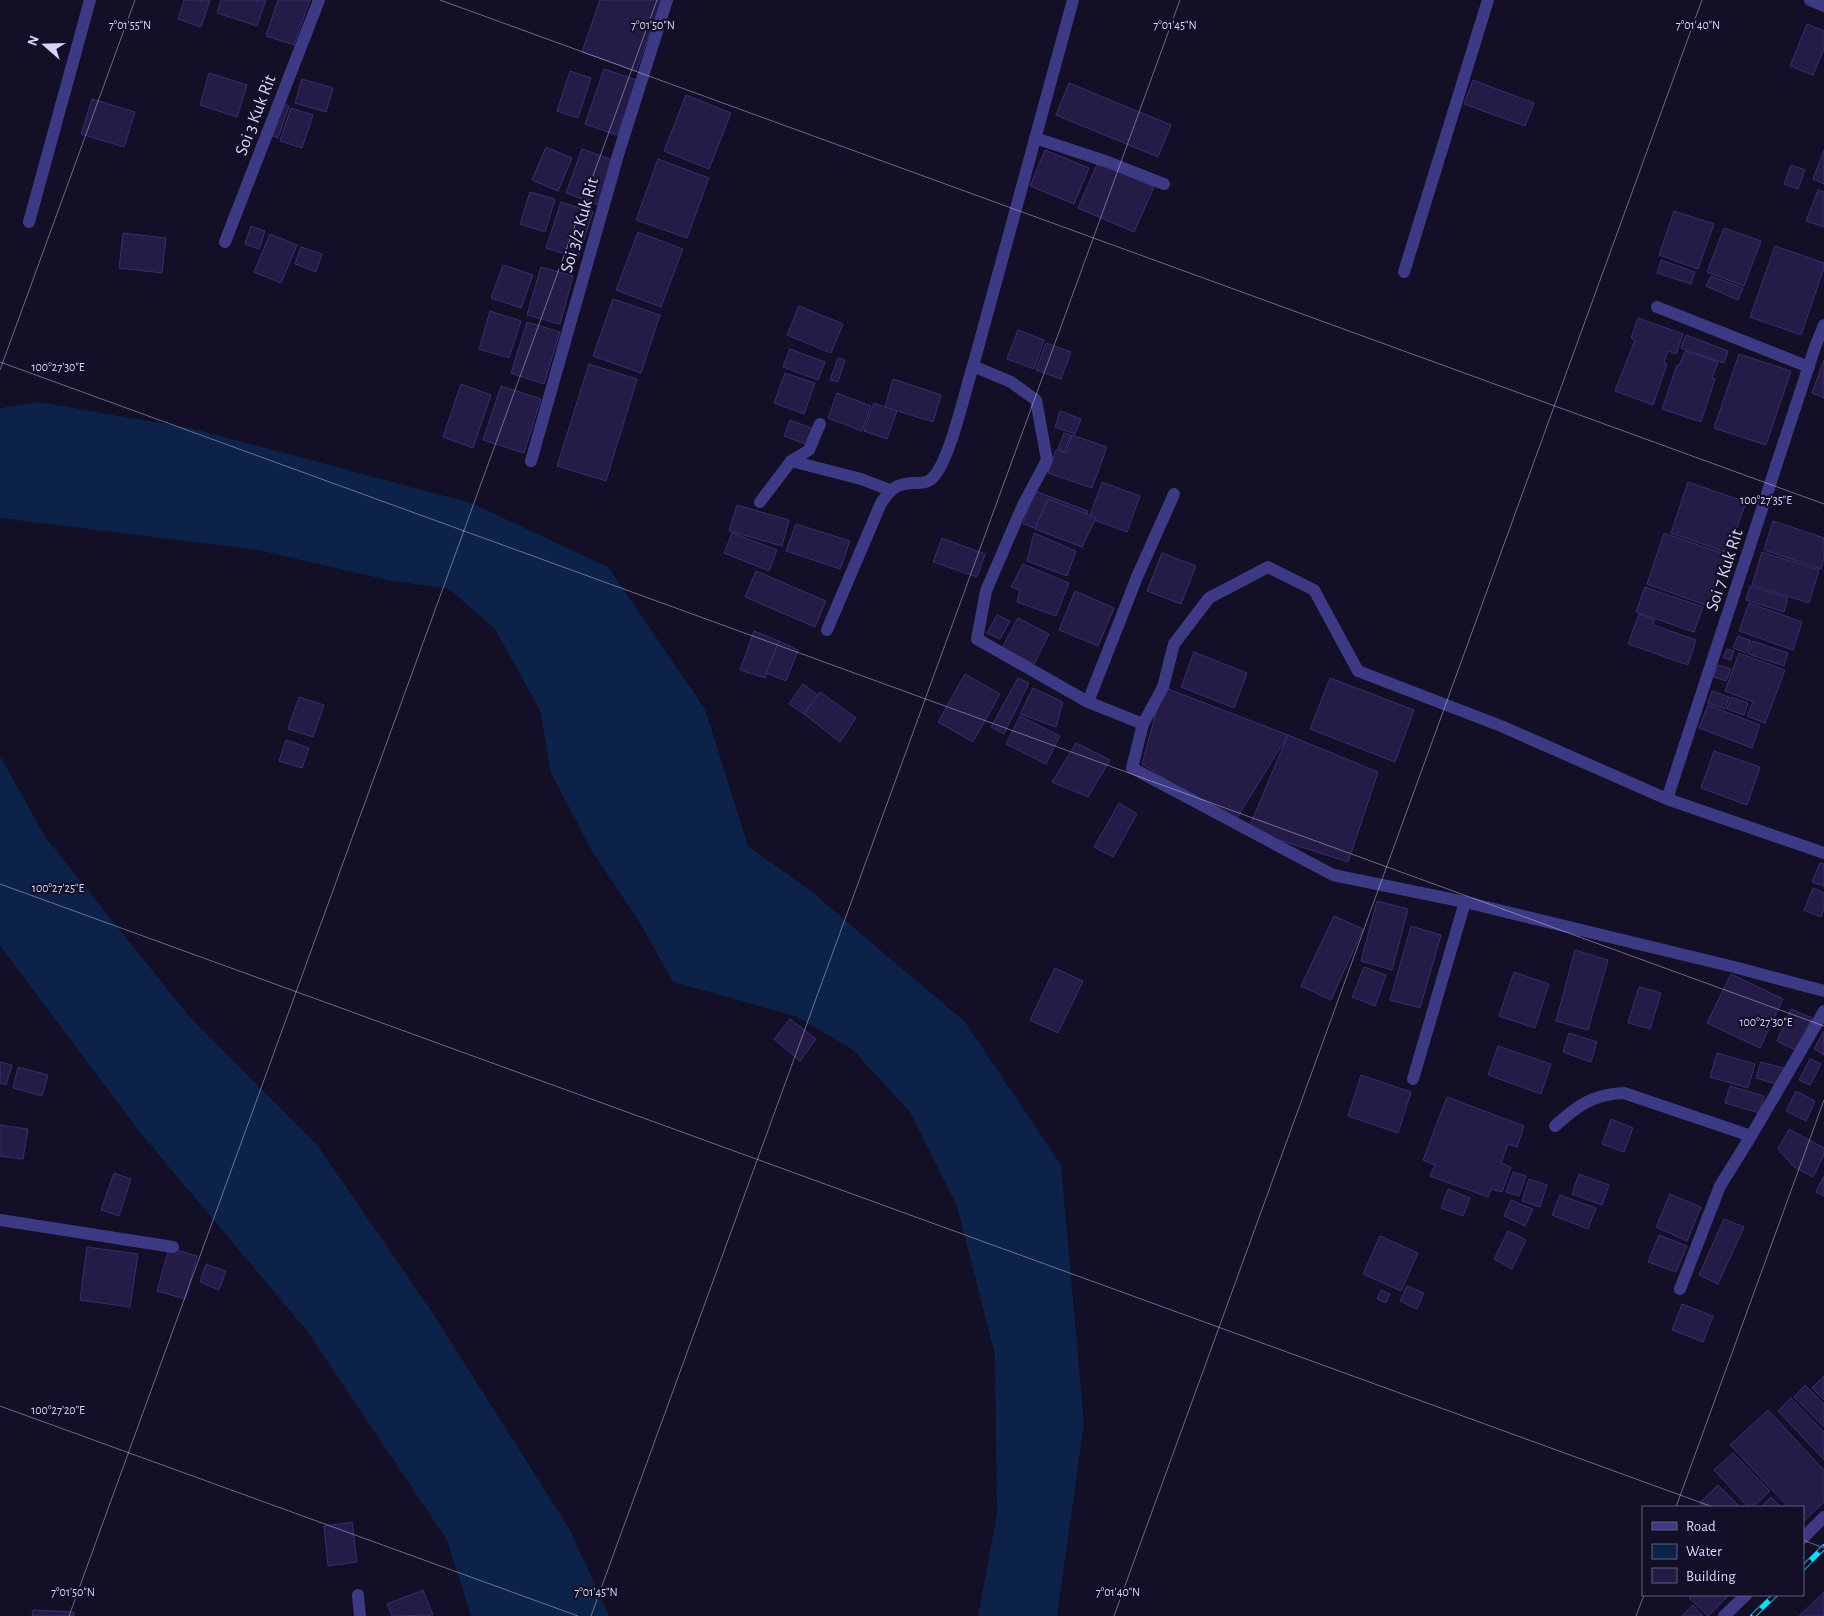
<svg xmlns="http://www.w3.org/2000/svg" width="1824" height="1616" viewBox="0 0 1824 1616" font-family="'Alegreya Sans',sans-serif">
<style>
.water{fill:#0c2248}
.building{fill:#241b47;stroke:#3b2d73}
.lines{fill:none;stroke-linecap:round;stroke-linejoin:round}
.service{stroke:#3d3a85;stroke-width:12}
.minor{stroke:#3d3a85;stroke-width:12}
.tertiary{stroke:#3d3a85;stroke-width:12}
.rail-casing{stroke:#00e5ff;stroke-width:5.5}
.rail{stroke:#130f26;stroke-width:4;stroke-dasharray:11;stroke-linecap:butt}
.ticks{fill:none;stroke:#d9d4ff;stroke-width:1;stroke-opacity:0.45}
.labels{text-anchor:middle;stroke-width:4.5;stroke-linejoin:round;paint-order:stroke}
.street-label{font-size:18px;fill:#d9d4ff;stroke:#130f26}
.ticks-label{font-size:12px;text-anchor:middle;fill:#d9d4ff;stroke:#130f26;stroke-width:4.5;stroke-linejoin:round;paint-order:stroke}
</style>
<rect width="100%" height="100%" fill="#130f26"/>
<g class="water">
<path d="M38 402 190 428 471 503 608 567 705 709 748 846 812 892 965 1022 1061 1165 1084 1423 1057 1616H978L997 1514 995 1355 957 1206 910 1112 852 1049 795 1016 673 982 640 923 593 853 551 773 540 710 495 629 449 589 388 580 258 550 0 518V408Z"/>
<path d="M0 756 46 838 188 1015 318 1146 434 1315 570 1530 609 1616H471L447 1540 307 1331 138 1130 0 946Z"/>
</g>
<g class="building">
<path d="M184 0H210L201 27 178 19Z"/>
<path d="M221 0H266L257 26 217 13Z"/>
<path d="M278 0H310L294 45 266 36Z"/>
<path d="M600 0H662L636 71 582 52Z"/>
<path d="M1807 24 1824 31V49L1813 75 1790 66Z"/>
<path d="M604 69 637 80 617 135 585 124Z"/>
<path d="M570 71 591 78 578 118 557 111Z"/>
<path d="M209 73 247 85 237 117 200 105Z"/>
<path d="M302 79 333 88 326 112 295 103Z"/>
<path d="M1473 80 1534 103 1525 126 1464 104Z"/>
<path d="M1069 83 1171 125 1158 157 1056 115Z"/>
<path d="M686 95 731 113 709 169 664 151Z"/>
<path d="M92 99 135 112 124 147 81 134Z"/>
<path d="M280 103 289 106 278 138 270 135Z"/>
<path d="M291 108 313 115 302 148 280 141Z"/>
<path d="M546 147 572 158 558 191 532 180Z"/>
<path d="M582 149 616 161 599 205 566 193Z"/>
<path d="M1045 150 1089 168 1074 204 1030 186Z"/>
<path d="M1824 150V184L1813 179Z"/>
<path d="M658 159 709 178 687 238 636 220Z"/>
<path d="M1098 162 1154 187 1134 232 1078 208Z"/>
<path d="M1791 165 1805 170 1798 189 1784 184Z"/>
<path d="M1818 190 1824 192V227L1806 221Z"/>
<path d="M530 192 555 199 545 232 520 224Z"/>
<path d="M561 202 593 212 578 258 546 248Z"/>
<path d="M1674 211 1714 224 1698 269 1659 255Z"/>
<path d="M251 226 265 231 259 249 245 244Z"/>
<path d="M1724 228 1761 241 1744 286 1707 272Z"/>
<path d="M638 232 683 249 661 307 616 290Z"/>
<path d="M123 233 166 238 162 273 119 268Z"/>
<path d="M270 234 297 245 281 283 254 272Z"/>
<path d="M1775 246 1824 263V268L1801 335 1750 317Z"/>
<path d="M301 247 322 254 316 272 295 264Z"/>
<path d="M1661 260 1695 272 1691 284 1657 273Z"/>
<path d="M503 265 533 275 521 308 491 298Z"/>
<path d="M541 267 573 276 560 324 527 315Z"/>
<path d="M1711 276 1743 288 1738 300 1706 286Z"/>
<path d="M613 299 660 315 641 373 593 356Z"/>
<path d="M799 306 843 324 831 353 787 335Z"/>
<path d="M490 311 521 321 509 358 479 349Z"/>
<path d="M1638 318 1683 334 1676 354 1668 351 1664 363 1667 364 1653 405 1615 391 1635 340 1631 338Z"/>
<path d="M527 322 560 332 544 384 511 373Z"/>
<path d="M1018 330 1044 340 1034 369 1007 359Z"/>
<path d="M1686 335 1728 351 1724 363 1681 348Z"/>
<path d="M1046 343 1071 352 1061 379 1036 370Z"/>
<path d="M790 349 825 362 818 380 783 367Z"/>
<path d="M1685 351 1718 362 1712 378 1715 379 1701 422 1662 409 1677 365 1679 366Z"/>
<path d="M1739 354 1791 371 1766 445 1714 428Z"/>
<path d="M838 358 845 360 838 382 830 380Z"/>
<path d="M1824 360V398L1812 393Z"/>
<path d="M589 364 637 379 606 481 557 466Z"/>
<path d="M785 373 815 383 804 414 774 403Z"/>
<path d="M893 379 941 395 933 422 885 407Z"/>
<path d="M461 384 491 395 473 448 443 437Z"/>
<path d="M501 386 541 399 524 453 483 440Z"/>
<path d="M837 393 871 406 862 431 828 418Z"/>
<path d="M874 403 897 411 887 439 864 431Z"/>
<path d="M1060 411 1081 419 1075 434 1055 427Z"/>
<path d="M790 420 814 429 808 445 784 436Z"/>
<path d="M1064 433 1071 435 1064 452 1058 449Z"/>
<path d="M1072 435 1107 447 1092 488 1048 473 1056 450 1066 453Z"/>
<path d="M1102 482 1140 496 1127 532 1089 518Z"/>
<path d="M1688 482 1746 502 1728 553 1671 533Z"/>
<path d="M1035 491 1088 511 1076 543 1023 524Z"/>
<path d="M1048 499 1096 518 1082 547 1035 529Z"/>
<path d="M737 505 789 520 782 546 729 531Z"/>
<path d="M1773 521 1824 538V558L1821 569 1764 550Z"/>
<path d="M796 524 850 541 840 569 786 551Z"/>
<path d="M732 533 777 550 769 571 724 553Z"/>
<path d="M1034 533 1076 551 1067 576 1027 561Z"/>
<path d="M1664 533 1727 555 1708 606 1647 584Z"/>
<path d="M942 538 985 554 977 577 933 562Z"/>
<path d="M1762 552 1819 570 1809 603 1752 585Z"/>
<path d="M1162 553 1196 566 1181 604 1147 591Z"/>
<path d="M1023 564 1069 583 1056 616 1017 602 1020 590 1011 587Z"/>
<path d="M756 571 826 601 815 627 745 597Z"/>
<path d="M1750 586 1788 598 1784 612 1746 600Z"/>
<path d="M1645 587 1703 607 1694 632 1636 612Z"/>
<path d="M1075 591 1114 608 1098 646 1059 630Z"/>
<path d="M1749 603 1802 622 1793 650 1739 631Z"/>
<path d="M1639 614 1654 620 1653 625 1696 640 1688 665 1628 644Z"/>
<path d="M997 615 1010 621 1000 639 987 633Z"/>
<path d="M1018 618 1049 634 1034 664 1002 648Z"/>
<path d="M754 631 779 641 765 678 740 670Z"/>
<path d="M1738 636 1751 641 1746 653 1733 648Z"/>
<path d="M779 641 798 650 786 681 766 673Z"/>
<path d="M1753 641 1788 653 1784 666 1748 654Z"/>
<path d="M1727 649 1734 651 1731 660 1723 658Z"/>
<path d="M1194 652 1247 673 1234 708 1181 687Z"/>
<path d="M1739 653 1785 670 1765 723 1747 716 1753 702 1725 691Z"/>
<path d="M1718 665 1731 669 1726 681 1714 677Z"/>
<path d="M965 674 1000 694 973 742 938 722Z"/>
<path d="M1018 678 1029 683 1004 734 991 727Z"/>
<path d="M1330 678 1414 710 1395 762 1310 729Z"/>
<path d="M803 684 818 695 804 714 789 704Z"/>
<path d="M1163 687 1288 735 1234 823 1142 764Z"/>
<path d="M1033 688 1063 702 1056 727 1020 714Z"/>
<path d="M1712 691 1729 697 1725 709 1708 703Z"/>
<path d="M820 692 856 718 840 742 804 714Z"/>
<path d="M299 697 324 705 313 737 288 729Z"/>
<path d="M1731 697 1748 703 1744 715 1727 709Z"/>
<path d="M1708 705 1760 725 1752 748 1699 728Z"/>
<path d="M1020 716 1060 736 1046 764 1006 744Z"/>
<path d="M1288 735 1378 772 1348 862 1248 830Z"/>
<path d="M286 740 309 748 302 768 279 761Z"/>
<path d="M1076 743 1110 760 1088 797 1052 782Z"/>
<path d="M1714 751 1760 767 1747 805 1701 788Z"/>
<path d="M1119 803 1137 814 1113 857 1094 847Z"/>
<path d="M1820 863 1824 864V886L1812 882Z"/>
<path d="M1813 888 1824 893V909L1821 917 1804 910Z"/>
<path d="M1377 901 1408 909 1392 970 1361 961Z"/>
<path d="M1334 916 1363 929 1331 1000 1301 986Z"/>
<path d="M1411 926 1441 935 1420 1008 1390 1000Z"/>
<path d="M1575 950 1608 960 1588 1030 1556 1021Z"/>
<path d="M1364 967 1386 975 1375 1006 1352 997Z"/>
<path d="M1055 968 1083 981 1058 1033 1030 1020Z"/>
<path d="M1514 972 1549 984 1535 1028 1499 1016Z"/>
<path d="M1731 974 1783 999 1760 1048 1707 1023Z"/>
<path d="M1639 987 1661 993 1650 1029 1628 1023Z"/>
<path d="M1791 1009 1812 1018 1797 1051 1777 1041Z"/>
<path d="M790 1019 816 1039 800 1061 774 1039Z"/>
<path d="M1824 1031V1055L1814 1049Z"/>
<path d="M1569 1033 1597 1042 1591 1062 1563 1052Z"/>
<path d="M1498 1046 1551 1064 1541 1094 1488 1075Z"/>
<path d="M1717 1053 1755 1064 1748 1088 1710 1077Z"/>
<path d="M1810 1059 1821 1064 1810 1085 1799 1080Z"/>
<path d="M0 1062 12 1065 6 1085 0 1083Z"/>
<path d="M1761 1062 1784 1068 1779 1085 1756 1078Z"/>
<path d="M18 1067 48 1075 42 1096 13 1088Z"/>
<path d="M1361 1075 1411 1092 1398 1133 1348 1116Z"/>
<path d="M1730 1086 1764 1096 1759 1113 1725 1103Z"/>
<path d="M1796 1091 1815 1101 1806 1121 1786 1111Z"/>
<path d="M1447 1097 1524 1126 1517 1147 1508 1144 1501 1163 1511 1167 1502 1192 1491 1189 1488 1197 1430 1176 1435 1165 1423 1160Z"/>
<path d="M1611 1119 1633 1128 1624 1152 1602 1144Z"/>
<path d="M0 1125 28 1129 23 1159 0 1156Z"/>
<path d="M1789 1129 1824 1148V1155L1813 1177 1794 1167 1778 1149Z"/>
<path d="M1513 1172 1526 1176 1519 1196 1506 1192Z"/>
<path d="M114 1173 131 1179 119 1216 101 1210Z"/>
<path d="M1579 1174 1609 1185 1602 1205 1572 1194Z"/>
<path d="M1823 1177H1824V1196L1816 1192Z"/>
<path d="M1529 1179 1547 1185 1540 1207 1522 1201Z"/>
<path d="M1448 1189 1470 1198 1463 1216 1441 1208Z"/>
<path d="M1670 1194 1701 1207 1687 1241 1656 1227Z"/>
<path d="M1560 1195 1596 1208 1588 1229 1552 1215Z"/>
<path d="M1511 1200 1533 1209 1525 1226 1504 1216Z"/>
<path d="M1724 1219 1744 1227 1718 1284 1699 1275Z"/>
<path d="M1508 1231 1526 1240 1512 1269 1494 1259Z"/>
<path d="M1659 1235 1687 1246 1676 1272 1648 1262Z"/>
<path d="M1380 1236 1418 1253 1401 1291 1363 1274Z"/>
<path d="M87 1247 138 1254 130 1307 80 1300Z"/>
<path d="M169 1248 197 1256 185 1299 157 1291Z"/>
<path d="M206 1264 226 1271 219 1290 200 1282Z"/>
<path d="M1407 1286 1424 1293 1417 1309 1400 1301Z"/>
<path d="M1381 1290 1390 1294 1386 1303 1377 1299Z"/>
<path d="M1682 1304 1713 1316 1703 1342 1672 1330Z"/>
<path d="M1824 1376V1400L1812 1388Z"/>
<path d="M1805 1385 1824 1404V1427L1794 1397Z"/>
<path d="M1791 1398 1824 1432V1460L1778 1411Z"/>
<path d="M1768 1410 1824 1470V1502L1803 1522V1507H1788L1730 1445Z"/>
<path d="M1733 1453 1770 1491 1753 1507H1748L1714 1470Z"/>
<path d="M1718 1485 1740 1507H1705L1700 1503Z"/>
<path d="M1771 1497 1781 1507H1761Z"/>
<path d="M352 1522 357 1562 328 1566 324 1526Z"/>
<path d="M423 1590 433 1615 392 1616 387 1604Z"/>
<path d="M1824 1592V1616H1799Z"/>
<path d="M1693 1595H1729L1708 1616 1689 1598Z"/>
<path d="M1693 1605 1703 1616H1682Z"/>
<path d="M33 1610 74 1612V1616H32Z"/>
</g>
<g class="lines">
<g class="service">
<path d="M1035 138 1108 162 1164 184"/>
<path d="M358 1595 360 1616"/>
</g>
<g class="minor">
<path d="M1073 0 973 366 1011 382 1036 400 1047 460 1023 505 986 591 977 639 1088 702 1143 724"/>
<path d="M29 222 90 0"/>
<path d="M225 242 319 0"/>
<path d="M1404 272 1488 0"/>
<path d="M1657 307 1809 367"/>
<path d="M531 461 618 155 667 0"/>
<path d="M791 461 809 450 820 424"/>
<path d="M760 502 791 461 861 479 890 490"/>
<path d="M827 630 881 503C891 489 896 483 915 483 920 483 926 483 930 480 949 467 965 390 973 366"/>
<path d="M1088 702 1137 577 1174 494"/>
<path d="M1667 799 1815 347 1824 325"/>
<path d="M1824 853 1667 799 1501 726 1358 671 1314 590 1268 567 1209 598 1174 644 1163 687 1143 724 1132 768 1333 875 1465 902 1734 967 1824 991"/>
<path d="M1413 1079 1465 902"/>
<path d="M1555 1126C1577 1106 1593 1094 1624 1093L1751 1136 1824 1011"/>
<path d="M0 1220 173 1247"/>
<path d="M1680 1289 1720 1186 1751 1136"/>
<path d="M1803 1538 1824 1517"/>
<path d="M1724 1616 1746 1595"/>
</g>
<path class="tertiary" d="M1810 0 1824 6"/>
<defs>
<g id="rail">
<path d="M1803 1568 1824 1547"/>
<path d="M1753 1616 1775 1595"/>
</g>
</defs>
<use href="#rail" class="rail-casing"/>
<use href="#rail" class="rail"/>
</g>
<path class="ticks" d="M440 0 1824 504M0 362 1824 1026M0 370 135 0M0 884 1713 1507M0 1406 578 1616M1676 1507 1824 1100M1803 1540 1824 1548M69 1616 657 0M591 1616 1180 0M1114 1616 1702 0M1636 1616 1644 1595"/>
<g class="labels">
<g class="street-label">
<text transform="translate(255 115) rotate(-69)" y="6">Soi 3 Kuk Rit</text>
<text transform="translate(579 225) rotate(-74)" y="6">Soi 3/2 Kuk Rit</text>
<text transform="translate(1724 570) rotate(-72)" y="6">Soi 7 Kuk Rit</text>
</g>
</g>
<g class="ticks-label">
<text x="130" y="29">7°01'55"N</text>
<text x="653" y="29">7°01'50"N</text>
<text x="1175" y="29">7°01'45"N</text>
<text x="1698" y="29">7°01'40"N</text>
<text x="58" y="371">100°27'30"E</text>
<text x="1766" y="504">100°27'35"E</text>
<text x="58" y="892">100°27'25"E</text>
<text x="1766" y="1026">100°27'30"E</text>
<text x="58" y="1414">100°27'20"E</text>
<text x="73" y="1596">7°01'50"N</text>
<text x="596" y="1596">7°01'45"N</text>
<text x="1118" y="1596">7°01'40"N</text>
</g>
<rect x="1642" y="1506" width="162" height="90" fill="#130f26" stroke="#625e7d"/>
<rect x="1652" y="1522" width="25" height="8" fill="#3d3a85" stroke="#625e7d"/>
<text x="1686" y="1531" font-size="15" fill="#d9d4ff">Road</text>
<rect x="1652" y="1544" width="25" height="15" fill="#0c2248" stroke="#625e7d"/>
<text x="1686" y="1556" font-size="15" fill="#d9d4ff">Water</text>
<rect x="1652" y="1568" width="25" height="15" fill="#241b47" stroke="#625e7d"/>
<text x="1686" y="1581" font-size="15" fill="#d9d4ff">Building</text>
<g transform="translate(45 45) rotate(290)" stroke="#130f26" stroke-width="4" paint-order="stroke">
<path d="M0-4L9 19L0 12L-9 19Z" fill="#d9d4ff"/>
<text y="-8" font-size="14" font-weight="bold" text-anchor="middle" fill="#d9d4ff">N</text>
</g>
</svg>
